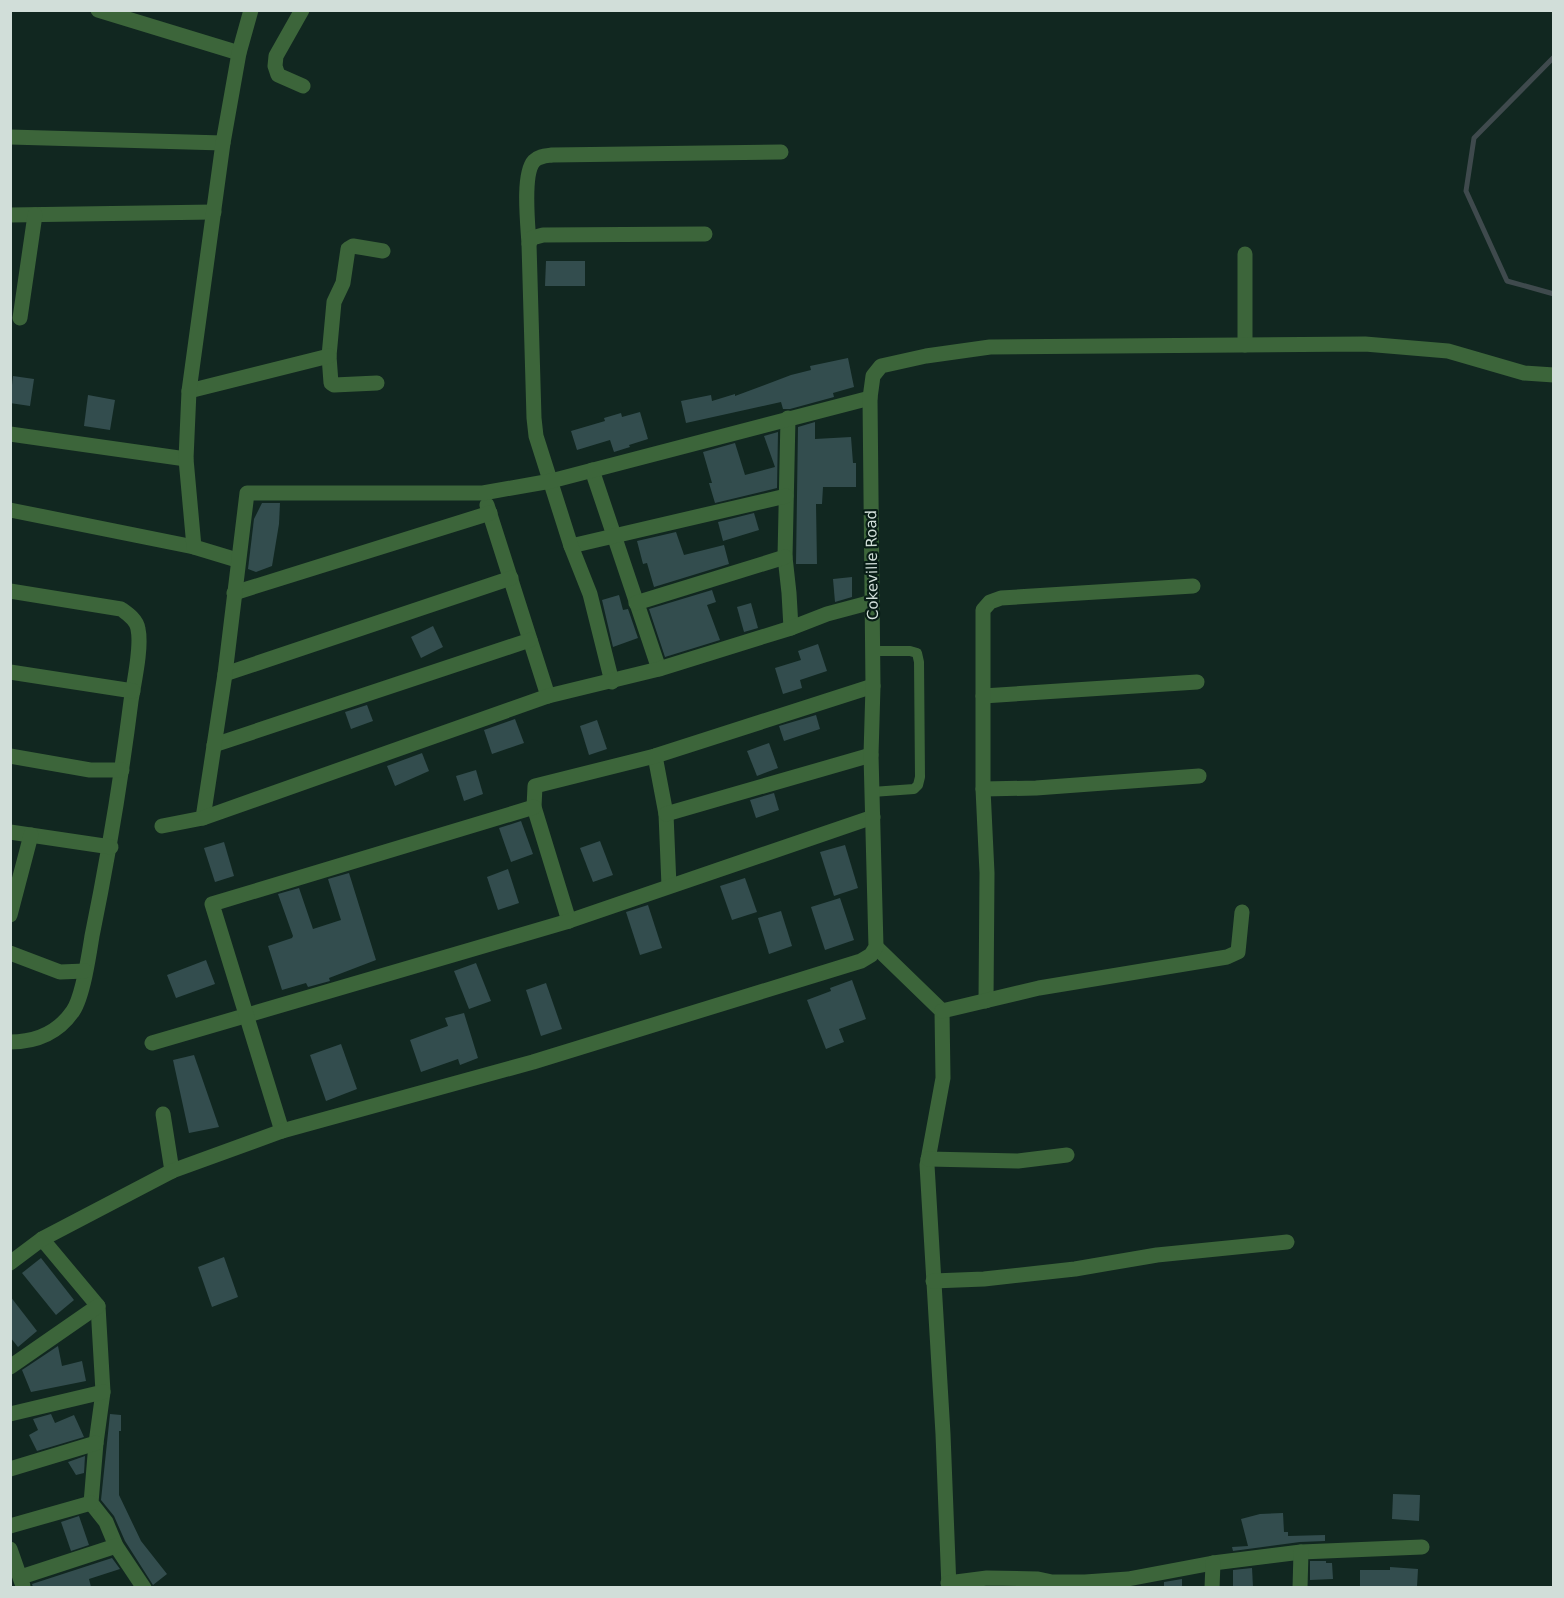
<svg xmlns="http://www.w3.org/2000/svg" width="1564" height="1598" viewBox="0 0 1564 1598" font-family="'DejaVu Sans',sans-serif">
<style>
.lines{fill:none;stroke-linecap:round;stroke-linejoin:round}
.stream{stroke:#3f4a4d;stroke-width:5}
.building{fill:#334d4e}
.service{stroke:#3c653a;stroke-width:10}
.minor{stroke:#3c653a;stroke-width:15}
.tertiary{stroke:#3c653a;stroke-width:15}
.labels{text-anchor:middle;stroke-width:4.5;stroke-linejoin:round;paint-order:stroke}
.street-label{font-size:15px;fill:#d1ded9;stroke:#081d16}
</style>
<rect width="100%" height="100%" fill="#112720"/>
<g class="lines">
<path class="stream" d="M1554 57 1474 138 1466 191 1507 281 1554 294"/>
</g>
<g class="building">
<path d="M546 261H585V286H545Z"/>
<path d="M848 358 854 387 833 393 834 397 790 409H783L781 402 686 423 681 401 711 395 712 401 735 394V396L791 375 811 370 810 366Z"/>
<path d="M13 376 34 379 30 406 10 403Z"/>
<path d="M88 395 115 400 110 430 84 426Z"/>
<path d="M640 412 648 439 629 445 630 447 614 452 610 440 577 450 571 431 605 421 604 418 621 413 622 417Z"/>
<path d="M815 422V439L851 437 853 463H856V487H823L822 504H816L817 564H796L798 427Z"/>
<path d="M778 432 777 488 715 503 709 483H712L703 452 735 443 745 475 775 467 764 436Z"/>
<path d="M262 503H280L279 524 272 566 256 572 248 569 254 519Z"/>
<path d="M754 513 759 530 723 541 718 522Z"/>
<path d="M676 532 684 555 724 545 729 564 654 587 647 563 643 564 637 541Z"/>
<path d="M852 577V597L835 602 833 579Z"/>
<path d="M712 590 716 602 707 605 720 640 665 657 649 609Z"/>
<path d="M619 595 623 610 628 609 638 638 613 647 602 600Z"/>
<path d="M751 603 758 628 744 632 737 607Z"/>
<path d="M433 626 443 647 421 658 411 637Z"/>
<path d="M818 644 827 671 800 680 802 688 783 694 775 668 801 660 798 651Z"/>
<path d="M367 705 373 721 351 729 345 712Z"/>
<path d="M816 715 820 729 784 741 779 726Z"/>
<path d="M515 719 524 743 492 754 484 730Z"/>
<path d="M597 720 607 749 589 755 580 726Z"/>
<path d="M769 743 778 768 757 776 747 751Z"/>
<path d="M422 753 429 771 395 786 387 766Z"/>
<path d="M476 770 483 794 464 801 456 776Z"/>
<path d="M774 793 779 810 756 818 750 800Z"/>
<path d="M521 821 533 854 511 862 499 828Z"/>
<path d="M600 841 613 875 593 882 580 848Z"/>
<path d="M224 842 234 876 215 882 204 848Z"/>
<path d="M845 845 858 888 834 896 820 852Z"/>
<path d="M508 869 519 903 498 910 487 877Z"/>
<path d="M349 873 376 960 329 978 330 981 308 987 306 983 282 990 268 946 292 938 293 936 278 894 299 888 313 929 341 920 328 879Z"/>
<path d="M745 878 757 912 732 920 720 886Z"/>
<path d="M840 898 854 940 825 950 811 907Z"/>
<path d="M648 905 662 948 640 955 626 912Z"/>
<path d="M781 911 792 946 769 954 758 918Z"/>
<path d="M206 960 215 984 176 998 167 975Z"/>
<path d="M476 963 491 1001 469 1009 454 971Z"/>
<path d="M852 980 866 1019 839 1029 844 1042 826 1049 807 1000 831 991 830 988Z"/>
<path d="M546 983 562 1029 541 1036 526 990Z"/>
<path d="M464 1013 478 1058 460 1065 458 1059 421 1072 410 1040 448 1026 445 1018Z"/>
<path d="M341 1044 357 1089 326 1101 310 1055Z"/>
<path d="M194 1055 219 1127 189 1133 173 1060Z"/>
<path d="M224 1257 238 1297 212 1307 198 1267Z"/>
<path d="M41 1258 74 1300 56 1315 22 1273Z"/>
<path d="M10 1296 37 1331 18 1347 10 1337Z"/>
<path d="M58 1346 62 1366 82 1361 86 1381 31 1392 22 1370Z"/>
<path d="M51 1414 55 1423 74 1415 84 1437 37 1451 29 1435 38 1430 33 1419Z"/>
<path d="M110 1414 121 1415V1431H119V1495L141 1541 167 1574 153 1585 125 1541 114 1516 101 1500Z"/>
<path d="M85 1456 84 1473 76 1475 68 1462Z"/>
<path d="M1393 1494 1420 1495 1419 1521 1392 1519Z"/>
<path d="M1283 1513 1284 1532H1288V1536L1325 1535V1541L1300 1542 1233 1551 1232 1547 1248 1546 1241 1519 1260 1514Z"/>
<path d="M79 1516 89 1545 71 1551 61 1522Z"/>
<path d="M112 1558 120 1569 89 1579 91 1587H33L32 1584Z"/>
<path d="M1310 1561H1326V1563H1332L1333 1579 1310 1580Z"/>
<path d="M1390 1567 1418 1569 1417 1587H1360V1570H1390Z"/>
<path d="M1252 1568 1253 1587H1233V1570Z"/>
<path d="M1182 1579V1587H1164V1582Z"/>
</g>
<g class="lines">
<path class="service" d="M872 792 914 789 918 785 920 777 919 662 917 653 910 651H873"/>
<g class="minor">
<path d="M98 10 239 53"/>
<path d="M302 10 276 56 275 66 278 75 303 86"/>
<path d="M10 137 223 143"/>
<path d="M10 215 214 212"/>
<path d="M529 244C528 226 522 174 534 161 539 156 545 156 552 155L781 152"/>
<path d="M1245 254V345"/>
<path d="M20 318 35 215"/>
<path d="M377 383 334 385 331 383 329 356 334 302 343 283 348 249 353 246 383 251"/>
<path d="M189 391 329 356"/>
<path d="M788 418 785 557 789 593 791 628"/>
<path d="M10 434 186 459"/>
<path d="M592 470 659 669"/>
<path d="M487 505 548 696"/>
<path d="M10 510 194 547"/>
<path d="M571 546 786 496"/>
<path d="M237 560 194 547 186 459 189 391 223 143 239 53 251 10"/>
<path d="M10 591 121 609C128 614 137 620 138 629 142 647 134 682 131 701 121 780 108 858 92 936 89 955 83 996 73 1011 58 1033 36 1042 10 1042"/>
<path d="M234 593 490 513"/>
<path d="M636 603 785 557"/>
<path d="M10 672 133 691"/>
<path d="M225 674 511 578"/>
<path d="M612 682 590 594 571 546 536 436 534 418 529 244 532 238 543 235 705 234"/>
<path d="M983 696 1197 682"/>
<path d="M214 745 530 640"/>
<path d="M10 756 90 770H122"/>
<path d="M655 756 666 814 669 886"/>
<path d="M983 789 1036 788 1199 776"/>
<path d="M666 814 871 755"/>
<path d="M203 818 225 674 247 493H483L551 481 870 398"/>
<path d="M162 826 203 818 548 696 659 669 791 628 827 614 872 602"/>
<path d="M10 832 111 847"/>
<path d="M10 915 31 835"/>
<path d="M569 921 534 807 535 786 655 756 873 686"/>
<path d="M876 947 942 1011 943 1078 927 1165 943 1434 949 1588"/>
<path d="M10 953 60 972 85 971"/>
<path d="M986 1001 987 873 983 789V610L990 602 1001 598 1193 586"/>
<path d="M942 1011 1039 988 1227 957 1238 952 1242 912"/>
<path d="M152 1043 569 921 873 817"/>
<path d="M163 1114 172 1171"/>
<path d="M282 1131 212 904 534 807"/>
<path d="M928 1159 1018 1161 1067 1155"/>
<path d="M42 1239 98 1306 103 1392 96 1443 91 1503 106 1522 116 1546 144 1588"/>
<path d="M933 1281 984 1279 1075 1269 1157 1255 1287 1242"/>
<path d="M10 1367 98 1306"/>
<path d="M10 1414 103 1392"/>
<path d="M10 1469 96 1443"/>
<path d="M10 1526 91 1503"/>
<path d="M10 1549 23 1586"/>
<path d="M21 1577 116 1546"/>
<path d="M948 1583 987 1578 1038 1579 1052 1582H1085L1128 1579 1213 1563 1301 1552 1422 1547"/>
<path d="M1212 1588 1213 1563"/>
<path d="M1300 1588 1301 1552"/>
</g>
<path class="tertiary" d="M10 1263 42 1239 172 1171 282 1131 533 1062 861 961 871 955 876 947 871 755 873 686 870 398 873 376 881 366 926 356 990 347 1365 344 1448 351 1524 373 1554 375"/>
</g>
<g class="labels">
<g class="street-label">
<text transform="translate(872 565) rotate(-91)" y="5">Cokeville Road</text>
</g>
</g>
<rect width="1564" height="1598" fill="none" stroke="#d1ded9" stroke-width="24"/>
</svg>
